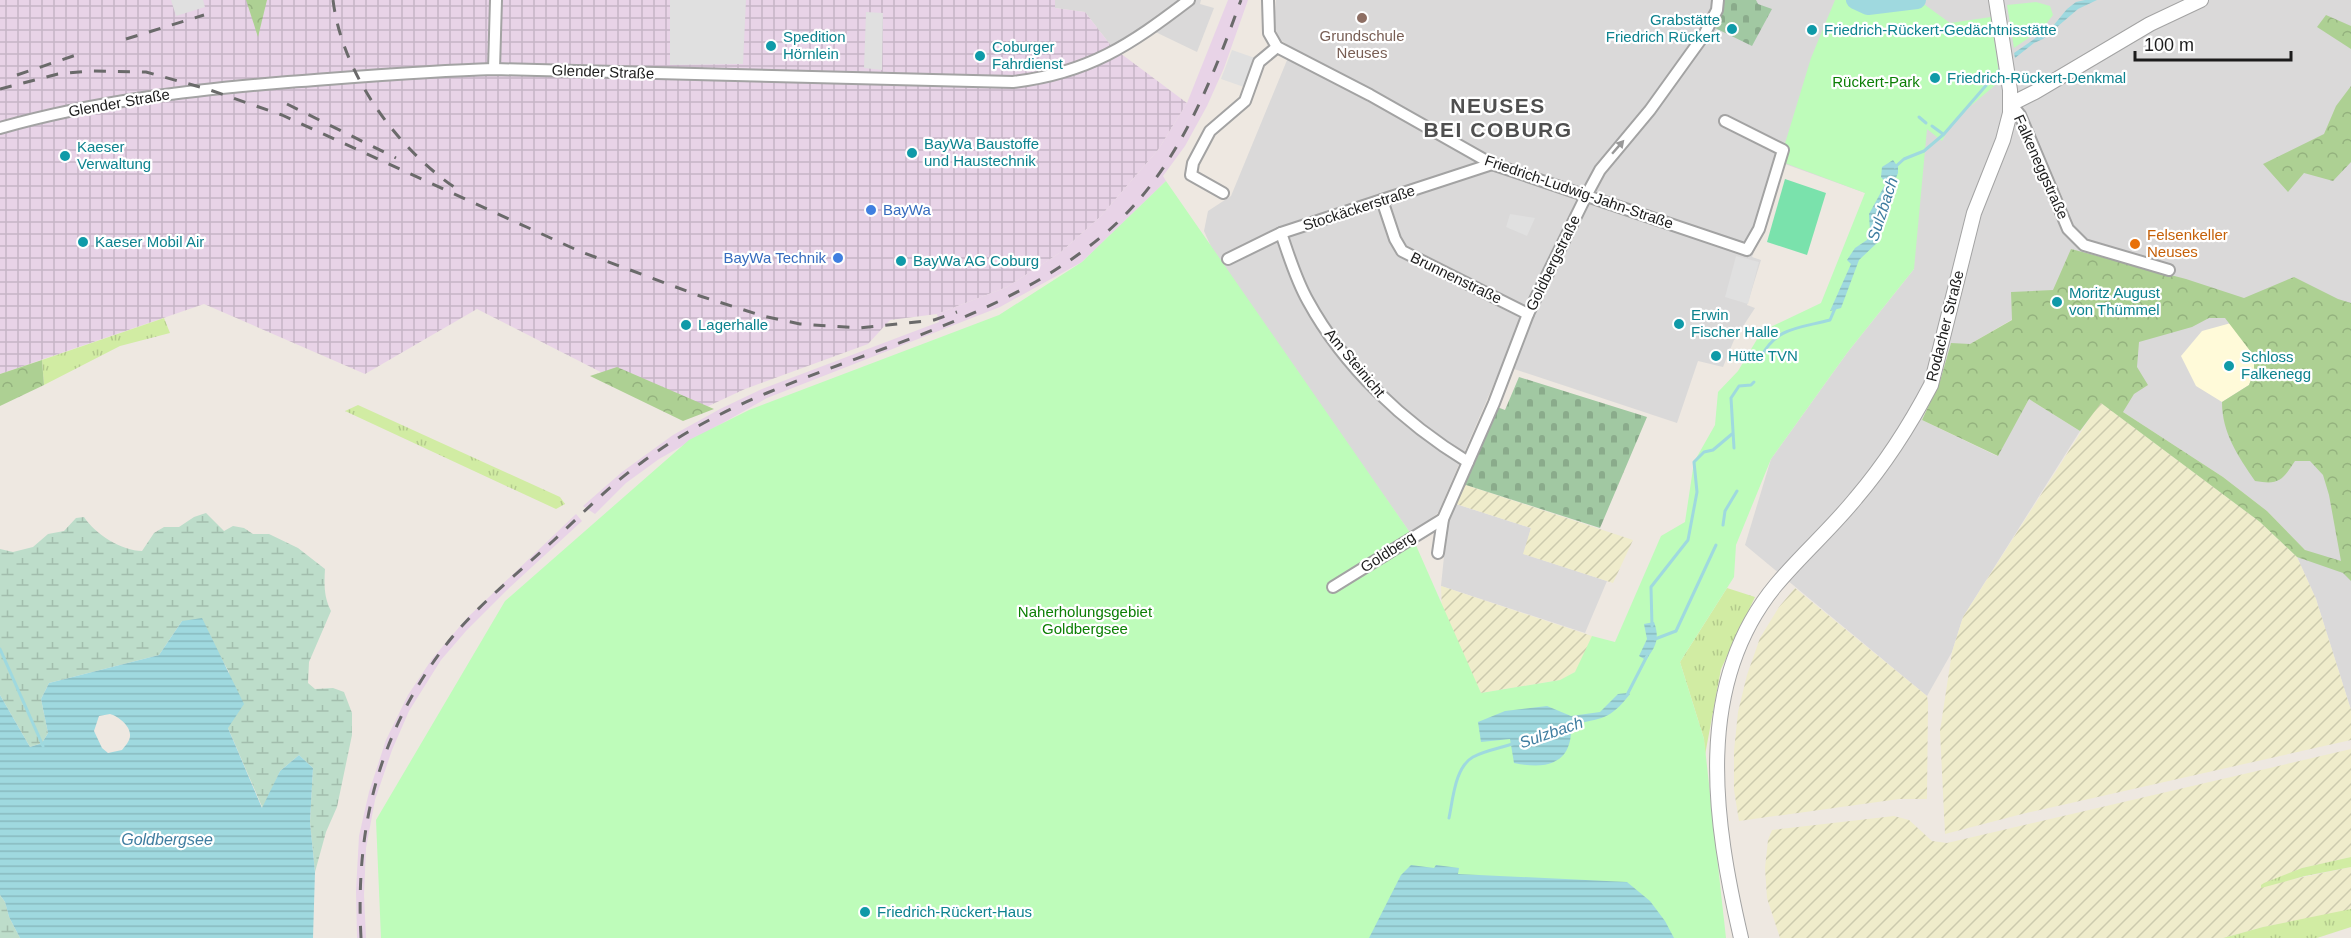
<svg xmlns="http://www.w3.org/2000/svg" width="2351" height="938" viewBox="0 0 2351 938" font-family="Helvetica,sans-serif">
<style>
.residential{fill:#dad9d9}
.industrial{fill:url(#industrial-grid)}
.education{fill:#fffad9}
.railway{fill:#e8d3e7}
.farmland{fill:url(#farmland-furrows)}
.grass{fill:url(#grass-tufts)}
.forest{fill:url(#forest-crowns);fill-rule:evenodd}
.wetland{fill:url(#wetland-marsh)}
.cemetery{fill:url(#cemetery-stones)}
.park{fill:#befcba}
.pitch{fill:#7ae2ac}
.parking{fill:#e0e0e0}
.water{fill:url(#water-rules);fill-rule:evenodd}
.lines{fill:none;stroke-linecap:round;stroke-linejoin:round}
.stream{stroke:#9fd9df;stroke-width:3}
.river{stroke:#9fd9df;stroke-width:18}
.minor-casing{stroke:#a3a3a3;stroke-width:14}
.tertiary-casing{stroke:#a3a3a3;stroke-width:16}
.minor{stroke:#fff;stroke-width:10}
.tertiary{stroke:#fff;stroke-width:14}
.rail{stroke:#6a6a6a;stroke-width:3;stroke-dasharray:12 12;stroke-linecap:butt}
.oneway{fill:#999}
.education-dot{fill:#8d6e63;stroke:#fff;stroke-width:2}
.culture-dot{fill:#0f9aa8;stroke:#fff;stroke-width:2}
.shop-dot{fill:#3f7fe0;stroke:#fff;stroke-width:2}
.food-dot{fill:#e8710a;stroke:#fff;stroke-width:2}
.labels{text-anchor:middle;stroke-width:4.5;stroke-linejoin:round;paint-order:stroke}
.culture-label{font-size:15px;fill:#0d838f;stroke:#fff;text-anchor:start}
.education-label{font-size:15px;fill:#785e54;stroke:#fff}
.street-label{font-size:15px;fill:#1c1c1c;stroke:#fff}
.park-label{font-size:15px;fill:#0c7f05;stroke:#fff}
.shop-label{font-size:15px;fill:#366cbe;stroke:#fff;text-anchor:start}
.food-label{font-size:15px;fill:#c56008;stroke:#fff;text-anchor:start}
.water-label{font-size:16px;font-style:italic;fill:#3f7da0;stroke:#fff}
.district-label{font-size:21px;font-weight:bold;letter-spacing:1.5px;fill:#4f4f4f;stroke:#fff}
</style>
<defs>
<pattern id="industrial-grid" width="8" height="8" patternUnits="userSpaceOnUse" patternTransform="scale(1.5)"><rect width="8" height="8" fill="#e8d3e7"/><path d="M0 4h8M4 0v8" fill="none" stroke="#c6b5c6"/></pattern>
<pattern id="farmland-furrows" width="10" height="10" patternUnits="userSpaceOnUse" patternTransform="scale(1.5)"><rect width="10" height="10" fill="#efeccb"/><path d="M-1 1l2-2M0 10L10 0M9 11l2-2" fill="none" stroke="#cccaae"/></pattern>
<pattern id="grass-tufts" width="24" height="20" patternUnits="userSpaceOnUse" patternTransform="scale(1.5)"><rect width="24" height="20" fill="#d1eca3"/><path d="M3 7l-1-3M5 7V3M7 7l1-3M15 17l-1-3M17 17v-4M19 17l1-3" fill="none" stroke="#b3ca8c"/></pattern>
<pattern id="forest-crowns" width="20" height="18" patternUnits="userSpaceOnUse" patternTransform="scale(1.5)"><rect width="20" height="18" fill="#add093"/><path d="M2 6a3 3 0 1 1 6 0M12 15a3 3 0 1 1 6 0" fill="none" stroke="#94b27e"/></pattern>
<pattern id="wetland-marsh" width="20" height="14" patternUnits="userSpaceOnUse" patternTransform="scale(1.5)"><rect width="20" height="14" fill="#bdddca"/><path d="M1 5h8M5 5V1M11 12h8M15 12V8" fill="none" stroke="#a2bdad"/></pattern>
<pattern id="cemetery-stones" width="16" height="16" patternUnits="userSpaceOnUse" patternTransform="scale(1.5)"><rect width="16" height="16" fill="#a1c8a2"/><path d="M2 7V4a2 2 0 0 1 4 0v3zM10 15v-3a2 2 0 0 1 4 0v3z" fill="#8aab8b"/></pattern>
<pattern id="water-rules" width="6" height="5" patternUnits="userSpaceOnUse" patternTransform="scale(1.5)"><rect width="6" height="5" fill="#9fd9df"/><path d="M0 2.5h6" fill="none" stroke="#88babf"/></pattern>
</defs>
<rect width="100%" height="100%" fill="#eee8e1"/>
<g class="residential">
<path d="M1055 0H1201L1200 4 1214 8 1197 52 1143 26 1112 47 1085 12 1055 8Z"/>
<path d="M1276 0H2351V710L2316 599 2297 557 2305 550 2267 511 2223 477 2123 412 2013 319 1970 344H1951L1940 381 1922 420 1997 456 2029 399 2080 431 1963 617 1952 652 1927 696 1745 545 1771 459 1847 353 1914 269 1915 211 1785 164 1752 257 1761 260 1747 305 1755 308 1734 340 1723 367 1698 361 1677 423 1502 365 1438 513 1411 534 1217 260 1204 231 1208 211 1231 196 1292 48 1279 39 1274 24Z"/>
<path d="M1456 504 1531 528 1524 554 1607 581 1585 633 1441 586 1447 527Z"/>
</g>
<path class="industrial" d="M0 0H1055V8L1085 12 1112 47 1187 103 1158 150 1100 217 1061 252 1007 287 937 314 890 320 868 344 745 389 687 416 477 309 365 374 204 304 0 374Z"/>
<path class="education" d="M2231 323 2254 356V372L2249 385 2222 402 2196 386 2181 356 2202 331Z"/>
<g class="railway">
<path d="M1228 0H1248L1224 68 1207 106 1185 146 1163 176 1166 181 1082 262 1000 307 767 398 659 459 626 483 595 514 583 506 622 472 673 435 720 409 762 389 939 322 937 314 1007 287 1061 252 1100 217 1158 150 1187 103Z"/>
<path d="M576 514 582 521 507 590 466 631 441 660 409 711 392 750 375 800 366 848 364 895 366 938H357L356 891 359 836 369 792 386 740 408 695 432 659 467 618Z"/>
</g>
<g class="farmland">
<path d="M2100 402 2260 522 2297 557 2316 599 2351 710V740L2026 813 1945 834 1940 731 1952 652 1963 617Z"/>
<path d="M1463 484 1633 540 1613 583 1523 554 1531 528 1456 504Z"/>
<path d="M1441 586 1592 636 1584 659 1575 672 1560 680 1481 693 1442 611Z"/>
<path d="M1795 588 1927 696 1928 703 1927 799H1899L1739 821 1734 790V751L1738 712 1747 675 1760 638 1779 607Z"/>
<path d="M2351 749V857L2302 868 2261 886 2351 867V909L2332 914 2263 927 2223 938H1780L1767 898 1765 868 1768 840 1772 830 1894 816 1909 820 1932 841 1947 843Z"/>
</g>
<g class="grass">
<path d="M164 318 170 333 120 346 44 385 42 360Z"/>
<path d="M358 405 560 497 565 504 556 509 345 411Z"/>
<path d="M1727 588 1755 597 1721 669 1705 755 1704 739 1680 662Z"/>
<path d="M2351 857V867L2305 876 2261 888V885L2264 883 2302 868Z"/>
<path d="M2351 909V927L2317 938H2223L2263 927Z"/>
</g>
<g class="forest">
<path d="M246 0H267L258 37Z"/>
<path d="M2326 15 2351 26V49L2317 27Z"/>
<path d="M2351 86V162L2333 181 2304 173 2288 192 2263 164 2324 134 2336 106Z"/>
<path d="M2071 249 2186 279 2244 298 2294 277 2338 299 2351 303V581L2343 573 2297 557 2260 522 2101 403 2080 431 2029 399 1998 456 1922 420 1940 381 1951 343 1970 344 2012 320 2011 292 2053 290ZM2209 318H2225L2254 356V372L2249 385 2222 402C2222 433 2238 456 2255 481 2279 485 2282 481 2295 461H2310L2323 475 2329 495 2341 561 2305 550 2267 511 2223 477 2123 412 2134 394 2148 385 2137 367 2139 342 2192 327Z"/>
<path d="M42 360 44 385 0 406V374Z"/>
<path d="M617 367 714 409 683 421 590 376Z"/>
</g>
<g class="wetland">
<path d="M206 513 224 531 233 526 244 528 253 534H269L298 548 325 569C324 585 324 597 331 611L309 662 308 683 315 689 333 688 344 692 352 713V735L337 807 326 832 315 872 310 822 313 768 299 755 280 771 263 809 228 728 229 672 216 649 182 621 159 655 49 683 41 699 48 733 42 743 30 747 0 695V549L13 552 33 547 48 534 64 531 76 518 84 517C95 534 122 551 142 551L154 533 164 527H179L194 517Z"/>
<path d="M0 895 5 902 9 917 20 938H0Z"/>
</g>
<g class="cemetery">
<path d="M1724 0H1756L1758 4 1772 9 1752 46 1713 27Z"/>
<path d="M1519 377 1647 417 1600 528 1463 484 1497 407 1505 410Z"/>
</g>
<g class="park">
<path d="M1835 0H1847L1872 12 1921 2 1950 23 1991 17 2000 81 1953 121 1942 141 1927 129 1914 269 1847 353 1771 459 1736 545 1734 577 1680 662 1704 739 1726 938H381L376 820 505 601 689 440 749 410 999 315 1082 262 1166 181 1411 534 1481 693 1560 680 1575 672 1592 636 1615 642 1661 536 1685 522 1694 462 1715 425 1718 392 1738 371 1762 331 1821 303 1865 193 1785 163 1783 150 1811 58Z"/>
<path d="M2036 2 2050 6 2053 15 2043 28 2014 48 2007 5Z"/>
</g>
<path class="pitch" d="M1785 179 1826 193 1807 255 1767 242Z"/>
<g class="parking">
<path d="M171 0H203L205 7 176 16Z"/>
<path d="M670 0H746L743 64 670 65Z"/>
<path d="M866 12 883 13 882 70 864 68Z"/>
<path d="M1232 50 1255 58 1244 87 1221 79Z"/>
<path d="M1510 214 1535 218 1527 236 1506 227Z"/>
<path d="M1736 256 1759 262 1748 304 1725 297Z"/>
</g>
<g class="water">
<path d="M2085 0H2097L2078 9 2043 39 2034 43 2015 58 2014 53 2053 26 2067 9 2076 2Z"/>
<path d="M1893 160 1898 167V173L1885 205 1878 242 1859 260 1841 308 1830 311 1851 264 1847 260 1855 248 1867 240 1870 232 1869 214 1886 183 1881 177 1882 167Z"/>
<path d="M202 618 244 704 228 728 262 808 280 771 299 755 313 768 310 822 315 872 313 938H20L9 917 5 902 0 895V695L30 747 42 743 48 733 41 699 49 683 159 655 182 621ZM110 714C118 716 131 726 130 736 130 741 125 746 122 750L108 753 102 748 94 731 99 716Z"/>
<path d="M1654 622C1660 639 1656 646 1646 660L1639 656 1647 639 1644 624Z"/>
<path d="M1627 693 1630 694C1610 720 1602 718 1571 725 1573 764 1547 770 1514 763L1510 739 1481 742 1478 722 1505 711 1547 706 1571 716 1600 712 1618 694Z"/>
<path d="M1411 865 1434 868 1436 865 1459 868 1458 874 1627 882 1650 901 1665 921 1674 938H1369L1401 875Z"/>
</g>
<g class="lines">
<g class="stream">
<path d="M1919 117 1926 123"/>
<path d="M1932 126 1943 134"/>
<path d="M1895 167 1904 159 1924 151 1944 134 2002 67"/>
<path d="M1761 357C1776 327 1800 328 1830 320L1836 306"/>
<path d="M1734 448 1731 398 1739 386 1751 385 1754 382"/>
<path d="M1723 525 1725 511 1737 491"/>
<path d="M1652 626 1651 587 1688 540 1697 492 1694 462 1704 452 1713 450 1732 434"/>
<path d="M1655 639 1676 631 1716 545"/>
<path d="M0 649 43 746"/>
<path d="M1627 695 1647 656"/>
<path d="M1449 818C1453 799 1455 767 1473 757 1486 750 1502 748 1515 743"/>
</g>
<path class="river" d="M1855 0 1868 6 1917 0"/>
<defs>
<g id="minor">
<path d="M1268 0 1269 33 1277 47 1370 95 1492 164 1747 250 1759 229 1783 150 1725 121"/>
<path d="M494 69 496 0"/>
<path d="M2011 104 2020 115 2068 229 2084 245 2169 270"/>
<path d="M0 128C95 101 191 90 288 82 357 77 425 71 494 69L1013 82C1089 73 1130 45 1189 0"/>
<path d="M1223 193 1191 175 1193 163 1210 131 1245 101 1259 62 1277 47"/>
<path d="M1382 200 1395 239 1402 251 1528 314"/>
<path d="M1281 233C1289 256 1296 280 1308 301 1344 367 1404 423 1468 462"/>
<path d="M1228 259 1281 233 1492 164"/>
<path d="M1438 553 1443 519 1494 403 1528 314 1586 196 1600 170 1650 110 1704 35 1717 10 1718 0"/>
<path d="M1333 587 1443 519"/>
</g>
<g id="tertiary">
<path d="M2011 104 2035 92 2150 24 2201 0"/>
<path d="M1741 938C1714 822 1693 685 1776 585 1801 555 1831 529 1856 498 1885 464 1910 425 1931 385L1974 213 2003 140 2010 113V90L1996 0"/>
</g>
</defs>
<use href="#minor" class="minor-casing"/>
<use href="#tertiary" class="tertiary-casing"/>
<use href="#minor" class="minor"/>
<use href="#tertiary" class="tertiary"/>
<g class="rail">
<path d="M333 0C342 73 395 146 454 187"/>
<path d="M126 39 204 15"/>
<path d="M17 75 79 54"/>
<path d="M0 89 58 74 89 71 146 72 207 89 282 115 579 251 700 296 763 316 800 324 860 328 934 320 957 312"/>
<path d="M287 104 396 158"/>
<path d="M361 938C355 826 379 730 449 641 479 604 518 573 553 541 582 514 610 485 641 463 680 434 723 411 767 393 884 344 1011 315 1108 231 1177 171 1211 83 1241 0"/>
</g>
</g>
<defs><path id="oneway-solid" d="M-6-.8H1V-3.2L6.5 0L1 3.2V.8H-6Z" transform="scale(1.5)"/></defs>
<use class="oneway" href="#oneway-solid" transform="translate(1618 147) rotate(-49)"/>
<circle class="education-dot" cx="1362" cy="18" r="6"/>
<g class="culture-dot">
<circle cx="1732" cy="29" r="6"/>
<circle cx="1812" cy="30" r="6"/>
<circle cx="771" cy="46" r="6"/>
<circle cx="980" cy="56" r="6"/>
<circle cx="1935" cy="78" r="6"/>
<circle cx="912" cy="153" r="6"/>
<circle cx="65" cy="156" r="6"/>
<circle cx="83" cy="242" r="6"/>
<circle cx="901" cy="261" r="6"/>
<circle cx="2057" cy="302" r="6"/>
<circle cx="1679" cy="324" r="6"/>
<circle cx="686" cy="325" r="6"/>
<circle cx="1716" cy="356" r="6"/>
<circle cx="2229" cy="366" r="6"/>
<circle cx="865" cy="912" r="6"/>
</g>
<g class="shop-dot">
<circle cx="871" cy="210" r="6"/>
<circle cx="838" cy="258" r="6"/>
</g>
<circle class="food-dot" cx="2135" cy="244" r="6"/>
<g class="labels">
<g class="culture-label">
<text x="1720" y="25" text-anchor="end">Grabstätte<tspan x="1720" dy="17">Friedrich Rückert</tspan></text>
<text x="1824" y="35">Friedrich-Rückert-Gedächtnisstätte</text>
<text x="783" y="42">Spedition<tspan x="783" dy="17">Hörnlein</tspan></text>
<text x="992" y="52">Coburger<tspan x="992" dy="17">Fahrdienst</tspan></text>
<text x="1947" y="83">Friedrich-Rückert-Denkmal</text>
<text x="924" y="149">BayWa Baustoffe<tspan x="924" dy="17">und Haustechnik</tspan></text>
<text x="77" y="152">Kaeser<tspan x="77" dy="17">Verwaltung</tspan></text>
<text x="95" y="247">Kaeser Mobil Air</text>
<text x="913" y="266">BayWa AG Coburg</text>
<text x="2069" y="298">Moritz August<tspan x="2069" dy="17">von Thümmel</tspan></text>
<text x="1691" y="320">Erwin<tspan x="1691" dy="17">Fischer Halle</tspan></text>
<text x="698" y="330">Lagerhalle</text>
<text x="1728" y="361">Hütte TVN</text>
<text x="2241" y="362">Schloss<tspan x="2241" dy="17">Falkenegg</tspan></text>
<text x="877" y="917">Friedrich-Rückert-Haus</text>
</g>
<g class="education-label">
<text x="1362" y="41">Grundschule<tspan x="1362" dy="17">Neuses</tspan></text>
</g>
<g class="street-label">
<text transform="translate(603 72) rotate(2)" y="5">Glender Straße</text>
<text transform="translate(119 103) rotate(-10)" y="5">Glender Straße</text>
<text transform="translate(2041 167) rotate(66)" y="5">Falkeneggstraße</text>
<text transform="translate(1579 192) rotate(19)" y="5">Friedrich-Ludwig-Jahn-Straße</text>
<text transform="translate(1359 208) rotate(-18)" y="5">Stockäckerstraße</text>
<text transform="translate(1553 263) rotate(-64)" y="5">Goldbergstraße</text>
<text transform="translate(1456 278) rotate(26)" y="5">Brunnenstraße</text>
<text transform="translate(1945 326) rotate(-76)" y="5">Rodacher Straße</text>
<text transform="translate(1355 363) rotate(50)" y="5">Am Steinicht</text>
<text transform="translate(1388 552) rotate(-33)" y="5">Goldberg</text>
</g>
<g class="park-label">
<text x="1876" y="87">Rückert-Park</text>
<text x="1085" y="617">Naherholungsgebiet<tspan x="1085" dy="17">Goldbergsee</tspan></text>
</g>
<g class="shop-label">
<text x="883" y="215">BayWa</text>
<text x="826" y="263" text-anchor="end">BayWa Technik</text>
</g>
<g class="food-label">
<text x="2147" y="240">Felsenkeller<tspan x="2147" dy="17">Neuses</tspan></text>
</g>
<g class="water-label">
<text transform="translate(1882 209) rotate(-72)" y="6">Sulzbach</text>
<text transform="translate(1551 732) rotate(-19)" y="6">Sulzbach</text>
<text x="167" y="845">Goldbergsee</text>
</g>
<g class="district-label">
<text x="1498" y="113">NEUSES<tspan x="1498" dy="24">BEI COBURG</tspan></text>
</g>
</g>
<path d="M2135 51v9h156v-9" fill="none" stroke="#1c1c1c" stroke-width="3"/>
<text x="2144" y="51" font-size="18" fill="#1c1c1c" stroke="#ffffff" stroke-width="4.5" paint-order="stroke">100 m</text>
</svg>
